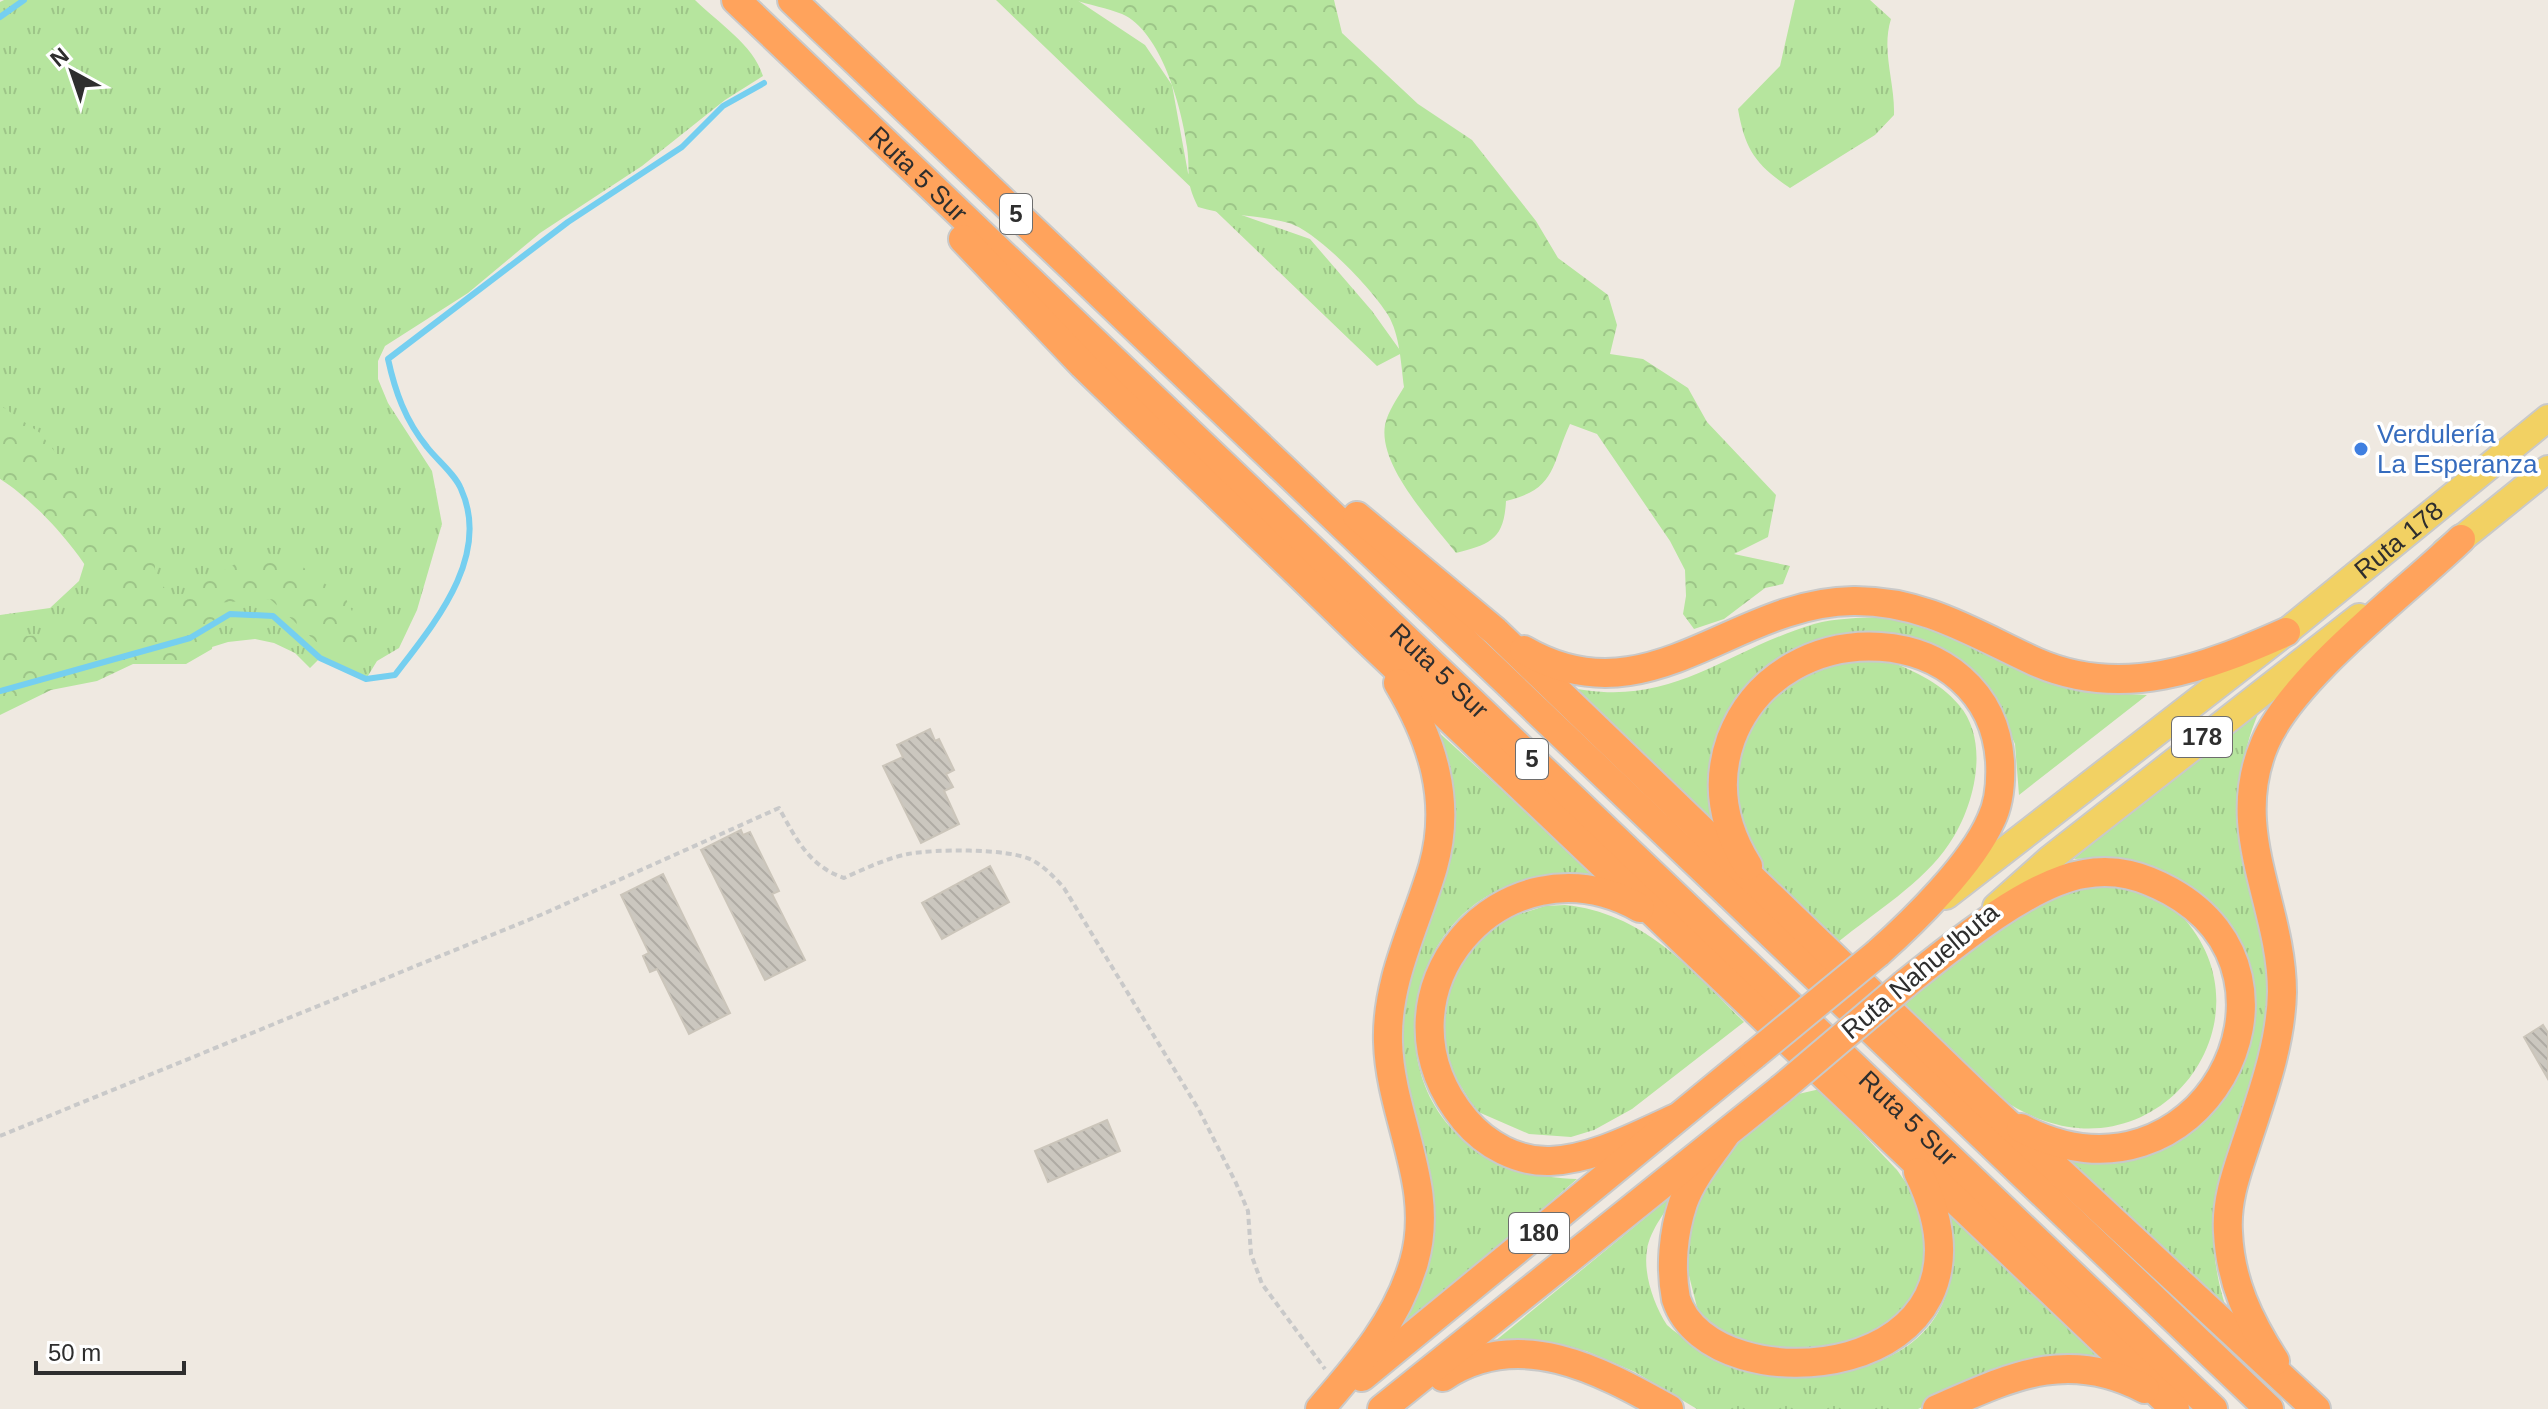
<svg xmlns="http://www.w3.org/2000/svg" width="2548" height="1409" viewBox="0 0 2548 1409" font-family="Helvetica,sans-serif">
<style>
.grass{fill:url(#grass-tufts)}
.forest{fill:url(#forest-crowns)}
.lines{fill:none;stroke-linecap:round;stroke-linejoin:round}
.stream{stroke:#75cff0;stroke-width:6}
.building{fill:url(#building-back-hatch);stroke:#cbc5ba;stroke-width:2}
.primary-casing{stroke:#c9c9c9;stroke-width:30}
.motorway-casing{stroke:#c9c9c9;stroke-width:32}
.path{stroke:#c9c9c9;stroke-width:4;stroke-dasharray:6 4;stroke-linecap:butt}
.primary{stroke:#f2d163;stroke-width:26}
.motorway{stroke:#ffa35c;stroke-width:28}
.motorway-bridge-casing{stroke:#c9c9c9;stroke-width:32;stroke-linecap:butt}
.motorway-bridge{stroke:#ffa35c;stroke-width:28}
.shop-dot{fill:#3f7fe0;stroke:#fff;stroke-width:3}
.labels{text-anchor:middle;stroke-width:7;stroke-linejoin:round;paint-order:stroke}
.shield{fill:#fff;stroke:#6d6d6d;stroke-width:2}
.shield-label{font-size:24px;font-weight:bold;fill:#2e2e2e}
.street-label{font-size:26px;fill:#2e2e2e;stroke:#fff}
.shop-label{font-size:26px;fill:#366cbe;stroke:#fff;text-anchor:start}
</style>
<defs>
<pattern id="grass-tufts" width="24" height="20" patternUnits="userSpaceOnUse" patternTransform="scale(2)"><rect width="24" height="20" fill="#b6e59e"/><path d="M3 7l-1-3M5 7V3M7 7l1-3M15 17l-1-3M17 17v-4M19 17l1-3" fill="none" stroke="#9dc588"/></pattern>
<pattern id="forest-crowns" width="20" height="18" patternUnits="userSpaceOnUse" patternTransform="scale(2)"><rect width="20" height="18" fill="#b6e59e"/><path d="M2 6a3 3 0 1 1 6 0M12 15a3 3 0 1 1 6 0" fill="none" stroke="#9dc588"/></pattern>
<pattern id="building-back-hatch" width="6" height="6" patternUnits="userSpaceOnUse" patternTransform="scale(2)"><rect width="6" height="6" fill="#cbc7bf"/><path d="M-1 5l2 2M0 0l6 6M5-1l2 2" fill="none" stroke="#afaba4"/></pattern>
</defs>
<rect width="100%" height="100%" fill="#efe9e1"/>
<g class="grass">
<path d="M4 0H695C718 23 753 44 763 76L725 100 642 166 540 233 468 293 385 346 378 361V379L388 403 432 471 442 524 417 610 399 648 377 661 366 679 320 658 310 668 295 653 274 643 255 639 228 642 196 652 141 658 73 680 0 710V615L50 608 79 581 94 533 0 447V2Z"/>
<path d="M996 0H1077L1145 45 1172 85 1188 173 1216 206 1310 239 1372 311 1402 353 1377 366Z"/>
<path d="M1795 0H1870L1891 19C1881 51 1895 82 1894 115L1875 135 1790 188C1756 165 1745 150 1738 109L1780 66Z"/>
<path d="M1881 617C1915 622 1945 632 1976 646 1995 655 2011 667 2031 675 2068 690 2107 693 2147 695L2019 795 2015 744 1996 703 1878 635H1854L1806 645 1781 657 1740 698 1723 725 1716 748 1718 833 1559 685C1669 713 1718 653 1814 624 1835 618 1859 618 1881 617Z"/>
<path d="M1881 658C1910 669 1939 681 1959 705 1991 742 1974 808 1949 844 1923 883 1875 912 1838 942 1810 914 1766 884 1750 848 1721 782 1738 715 1800 677 1809 672 1821 662 1832 660 1848 657 1865 658 1881 658Z"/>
<path d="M2266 695C2256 719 2244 744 2244 771 2246 847 2272 923 2274 1000 2275 1020 2263 1045 2258 1064 2228 1170 2190 1215 2233 1328L2056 1156C2099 1166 2152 1164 2187 1132 2204 1116 2219 1093 2234 1074L2224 921 2198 893 2161 870 2115 857 2074 859Z"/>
<path d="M1435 729 1602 881C1384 834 1332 1173 1577 1179L1386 1345C1410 1318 1424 1290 1430 1254 1435 1226 1426 1198 1421 1170 1410 1110 1397 1051 1404 990 1406 973 1415 955 1421 938 1446 862 1473 806 1435 729Z"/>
<path d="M2127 883C2145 892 2165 899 2180 914 2274 1013 2170 1164 2045 1121 1987 1101 1945 1049 1901 1008L1983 937 2072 885Z"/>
<path d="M1565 905C1644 913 1691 969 1744 1022L1632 1109 1594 1130 1571 1137 1529 1134 1476 1111 1449 1067 1440 1022 1459 959 1504 919 1545 906Z"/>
<path d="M1820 1089 1897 1170 1909 1187 1919 1206 1929 1274 1886 1349 1857 1369 1801 1380 1757 1369 1698 1311 1684 1256 1693 1204 1718 1162 1751 1128 1794 1095Z"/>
<path d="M1678 1191C1668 1209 1650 1229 1647 1250 1643 1274 1654 1305 1667 1325 1762 1409 1999 1393 1944 1203L2122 1374 1949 1394 1918 1409H1697L1635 1372 1586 1351 1536 1342 1489 1346Z"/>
</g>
<g class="forest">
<path d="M1074 0H1334L1342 33 1418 104 1472 140 1536 221 1558 258 1608 295 1617 325 1610 354 1643 359 1688 388 1707 422 1776 495 1768 537 1734 554 1790 566 1783 584 1765 588 1724 619 1694 629 1683 614 1686 596 1685 570 1670 541 1597 434 1570 424C1551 465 1557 489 1506 501 1504 540 1490 544 1456 553 1432 522 1378 466 1385 425 1388 411 1397 399 1404 387 1401 364 1400 335 1388 315 1372 289 1318 232 1289 223 1259 215 1228 216 1198 207 1184 178 1191 176 1187 147 1182 108 1161 31 1122 14 1107 8 1090 5 1074 0Z"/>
<path d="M0 405 40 433 94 501 154 559 156 578 174 599 256 552 287 556 346 599 368 644 358 662 324 649 270 599 216 603 212 649 186 664H133L97 681 51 690 0 715V637C44 636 78 636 102 594 83 554 37 502 0 479Z"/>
</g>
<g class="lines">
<g class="stream">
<path d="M0 17 24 0"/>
<path d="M0 691 190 638 230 614 273 616 320 658 366 679 395 675C433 625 492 557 461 489 455 474 437 460 427 447 405 420 395 391 388 359L568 222 682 147 723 106 764 83"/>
</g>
</g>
<g class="building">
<path d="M930 729 935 741 939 739 954 770 946 774 953 787 944 791 959 824 921 843 883 766 903 757 897 745Z"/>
<path d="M741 830 743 835 750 832 779 891 772 894 805 960 765 980 701 850Z"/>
<path d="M990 866 1009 902 942 939 922 903Z"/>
<path d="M663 874 730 1013 689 1034 657 969 650 972 643 956 649 953 621 895Z"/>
<path d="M2543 1025 2548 1033V1079L2524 1037Z"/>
<path d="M1107 1120 1120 1151 1048 1182 1035 1151Z"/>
</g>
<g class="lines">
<defs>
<g id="primary">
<path d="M2445 552 2548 469"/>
<path id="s1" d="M1946 896 2286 632 2548 418"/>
<path d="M1996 907 2051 858 2359 617"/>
</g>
<g id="motorway">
<path id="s2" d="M736 0 2213 1409"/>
<path d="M792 0 2269 1409"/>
<path d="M963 239 1083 365 1367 640 2175 1409"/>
<path d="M1357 516 1495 631 1976 1094 2316 1409"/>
<path d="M1524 650C1648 722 1733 602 1853 601 1923 600 1975 634 2036 662 2123 700 2205 668 2286 632"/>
<path d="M1748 866C1723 826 1715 784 1731 739 1781 607 1990 618 2000 761 2001 781 2000 802 1991 820 1972 864 1914 921 1878 953"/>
<path d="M1640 908C1503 831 1362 995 1465 1120 1486 1145 1518 1162 1550 1161 1594 1159 1636 1136 1676 1118"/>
<path d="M1905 984C1949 949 2028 883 2084 874 2116 868 2142 876 2170 891 2327 977 2199 1221 2021 1128"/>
<path d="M1725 1135C1710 1157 1692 1178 1683 1203 1673 1233 1670 1268 1676 1299 1711 1409 2021 1383 1918 1172"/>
<path d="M2275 1361C2249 1321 2230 1281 2228 1232 2226 1201 2236 1174 2246 1144 2262 1095 2281 1044 2282 992 2282 904 2227 831 2265 743 2293 677 2407 591 2461 539"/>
<path d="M1362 1377 1754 1055"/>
<path d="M1443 1377C1519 1326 1599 1370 1669 1409"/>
<path d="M1320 1409C1359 1364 1397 1321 1414 1262 1436 1185 1390 1118 1388 1042 1386 980 1416 925 1433 867 1452 800 1432 740 1398 683"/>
<path d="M1382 1409 1781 1089"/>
<path d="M1937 1409C2011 1377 2067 1348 2145 1389"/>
</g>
</defs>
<use href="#primary" class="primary-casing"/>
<use href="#motorway" class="motorway-casing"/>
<path class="path" d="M0 1136 543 914 779 808C796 839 809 866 844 878 864 869 887 858 908 854 935 849 1008 848 1032 860 1045 867 1054 877 1064 888L1199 1110 1236 1183 1248 1211 1251 1254 1262 1284 1325 1369"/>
<use href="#primary" class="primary"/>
<use href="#motorway" class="motorway"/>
<defs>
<g id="motorway-bridge">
<path d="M1754 1055 1878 953"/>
<path d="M1781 1089 1905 984"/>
</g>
</defs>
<use href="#motorway-bridge" class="motorway-bridge-casing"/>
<use href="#motorway-bridge" class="motorway-bridge"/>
</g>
<circle class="shop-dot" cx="2361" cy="449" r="8"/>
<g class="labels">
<g class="shield">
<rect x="1000" y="194" width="32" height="40" rx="6"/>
<rect x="2172" y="717" width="60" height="40" rx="6"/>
<rect x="1516" y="739" width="32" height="40" rx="6"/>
<rect x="1509" y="1213" width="60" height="40" rx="6"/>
</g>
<g class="shield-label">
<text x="1016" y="222">5</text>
<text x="2202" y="745">178</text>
<text x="1532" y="767">5</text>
<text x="1539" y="1241">180</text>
</g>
<g class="street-label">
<text dy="9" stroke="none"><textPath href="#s2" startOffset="252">Ruta 5 Sur</textPath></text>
<text dy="9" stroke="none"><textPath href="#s1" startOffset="576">Ruta 178</textPath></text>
<text dy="9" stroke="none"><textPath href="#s2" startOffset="972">Ruta 5 Sur</textPath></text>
<text transform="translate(1920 971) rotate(-40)" y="9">Ruta Nahuelbuta</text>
<text dy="9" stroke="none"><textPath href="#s2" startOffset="1620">Ruta 5 Sur</textPath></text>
</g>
<g class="shop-label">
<text x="2377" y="443">Verdulería<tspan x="2377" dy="30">La Esperanza</tspan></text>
</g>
</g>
<g transform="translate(72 72) rotate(320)" stroke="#ffffff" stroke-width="6" paint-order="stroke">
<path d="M0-6L14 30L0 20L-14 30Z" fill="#2e2e2e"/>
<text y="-12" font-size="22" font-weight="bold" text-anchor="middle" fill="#2e2e2e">N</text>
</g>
<path d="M36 1361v12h148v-12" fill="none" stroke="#2e2e2e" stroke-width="4"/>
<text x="48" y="1361" font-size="24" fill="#2e2e2e" stroke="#ffffff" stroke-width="6" paint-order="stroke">50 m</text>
</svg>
